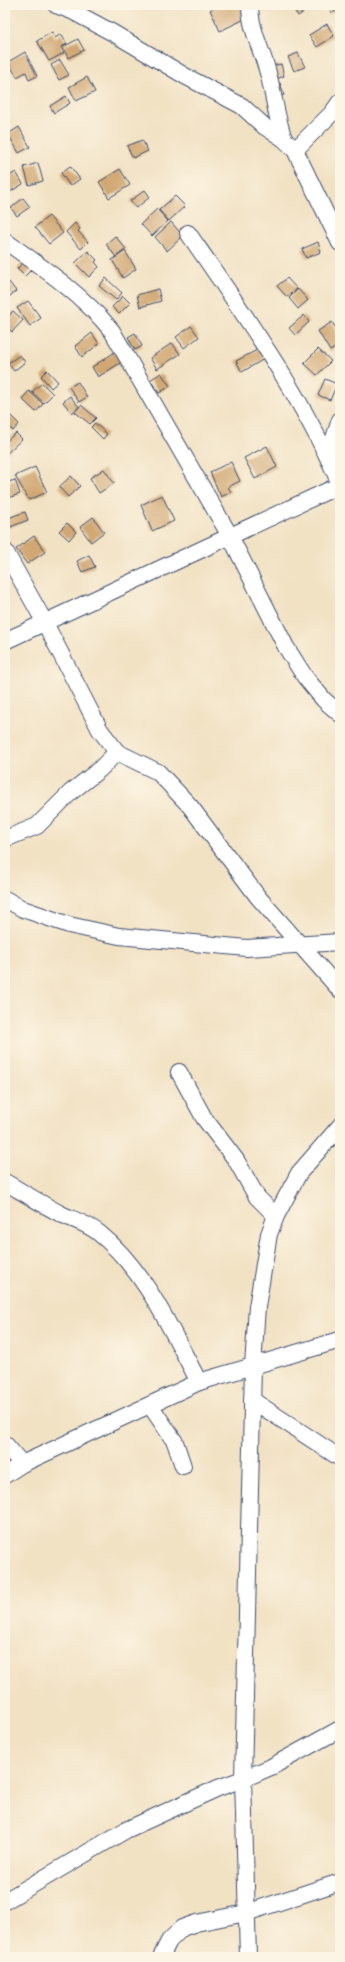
<svg xmlns="http://www.w3.org/2000/svg" width="345" height="1962" viewBox="0 0 345 1962" font-family="Alegreya,serif">
<style>
.building{fill:#d1a773}
.lines{fill:none;stroke-linecap:round;stroke-linejoin:round}
.street-casing{stroke:#3b4a6d;stroke-width:18}
.street{stroke:#fff;stroke-width:16}
</style>
<rect width="100%" height="100%" fill="#fcf5e5"/>
<filter id="ink" filterUnits="userSpaceOnUse"><feTurbulence type="fractalNoise" baseFrequency=".025" numOctaves="2"/><feDisplacementMap in="SourceGraphic" scale="8" xChannelSelector="R" yChannelSelector="G"/><feConvolveMatrix kernelMatrix="1 2 1 2 8 2 1 2 1" color-interpolation-filters="sRGB"/></filter>
<filter id="wash" filterUnits="userSpaceOnUse"><feTurbulence type="fractalNoise" baseFrequency=".012" numOctaves="4" result="noise"/><feDisplacementMap in="SourceGraphic" scale="16" xChannelSelector="R" yChannelSelector="G"/><feGaussianBlur stdDeviation="0.9" result="paint"/><feColorMatrix in="noise" values="0 0 0 0 0 0 0 0 0 0 0 0 0 0 0 0 0 1.4 0 .05"/><feComposite in="paint" operator="in"/></filter>
<g filter="url(#wash)">
<rect width="100%" height="100%" fill="#f2e2c4"/>
<g id="blocks">
<g class="building">
<path d="M220 5H241L247 18 220 31 210 10Z"/>
<path d="M291 5H314L298 16Z"/>
<path d="M328 5H340V9L332 13Z"/>
<path d="M327 24 334 36 317 47 309 35Z"/>
<path d="M52 32 55 38 61 34 67 44 61 47 64 53 49 61 37 41Z"/>
<path d="M78 39 84 50 68 58 63 47Z"/>
<path d="M25 52 37 76 29 80 26 72 17 77 8 62Z"/>
<path d="M298 53 305 67 294 71 288 57Z"/>
<path d="M60 60 69 75 59 80 51 65Z"/>
<path d="M281 64 284 76 276 79 272 66Z"/>
<path d="M87 77 95 92 76 101 69 87Z"/>
<path d="M280 83 284 95 276 98 272 86Z"/>
<path d="M66 96 70 103 54 113 50 106Z"/>
<path d="M19 127 30 147 19 153 8 134Z"/>
<path d="M142 140 148 151 133 158 127 146Z"/>
<path d="M38 163 43 181 29 185 24 167Z"/>
<path d="M70 166 80 179 70 186 61 173Z"/>
<path d="M120 169 130 185 109 198 99 182Z"/>
<path d="M16 172 23 184 8 193 5 188V178Z"/>
<path d="M145 190 150 197 136 208 130 201Z"/>
<path d="M175 196 185 206 169 221 159 210Z"/>
<path d="M23 198 30 207 17 216 11 208Z"/>
<path d="M157 209 168 221 152 236 141 224Z"/>
<path d="M49 216 63 233 49 244 35 227Z"/>
<path d="M171 222 183 236 167 251 155 237Z"/>
<path d="M75 223 80 229 78 231 88 242 81 249 66 232Z"/>
<path d="M115 236 126 249 116 257 106 244Z"/>
<path d="M318 242 321 252 306 258 302 249Z"/>
<path d="M88 251 97 260 95 262 99 267 89 277 75 263Z"/>
<path d="M125 251 136 269 123 278 112 260Z"/>
<path d="M27 258 35 266 25 276 17 269Z"/>
<path d="M106 278 122 293 116 300 99 286Z"/>
<path d="M287 278 297 289 287 297 277 286Z"/>
<path d="M9 282 16 291 5 300V285Z"/>
<path d="M158 289 161 301 140 307 137 295Z"/>
<path d="M298 289 308 300 298 309 289 298Z"/>
<path d="M123 296 130 303 119 314 112 307Z"/>
<path d="M28 301 41 318 30 326 17 308Z"/>
<path d="M13 311 23 320 12 332 5 326V320Z"/>
<path d="M304 315 309 322 295 335 289 328Z"/>
<path d="M332 322 340 335V345L330 351 318 331Z"/>
<path d="M191 326 199 337 184 348 176 337Z"/>
<path d="M92 333 99 344 82 357 75 346Z"/>
<path d="M135 333 142 346 135 350 128 337Z"/>
<path d="M172 343 180 354 157 369 150 358Z"/>
<path d="M259 349 264 359 242 372 236 361Z"/>
<path d="M318 349 331 361 317 375 304 363Z"/>
<path d="M118 350 125 360 98 377 92 367Z"/>
<path d="M20 355 25 362 14 371 8 363Z"/>
<path d="M47 370 58 382 51 388 41 376Z"/>
<path d="M161 373 170 386 159 393 150 380Z"/>
<path d="M325 379 337 384 330 400 318 395Z"/>
<path d="M78 382 87 397 79 402 69 387Z"/>
<path d="M42 383 53 394 44 403 32 392Z"/>
<path d="M29 391 43 404 36 412 22 399Z"/>
<path d="M70 396 79 407 72 413 63 402Z"/>
<path d="M81 405 96 418 90 424 75 412Z"/>
<path d="M5 410 19 424 13 431 5 423Z"/>
<path d="M95 423 107 434 103 439 91 427Z"/>
<path d="M16 433 22 439 5 455V442Z"/>
<path d="M267 446 277 467 255 479 244 458Z"/>
<path d="M231 462 240 481 228 487 231 492 221 497 210 472Z"/>
<path d="M35 467 47 492 29 500 15 476Z"/>
<path d="M104 469 114 483 99 493 90 478Z"/>
<path d="M71 476 80 486 68 497 59 487Z"/>
<path d="M15 480 20 494 5 499V483Z"/>
<path d="M162 495 174 521 152 531 141 505Z"/>
<path d="M25 512 28 520 8 528 5 519Z"/>
<path d="M93 517 104 532 91 542 80 527Z"/>
<path d="M67 523 76 532 69 540 59 531Z"/>
<path d="M34 536 45 552 27 564 16 549Z"/>
<path d="M89 555 95 567 82 572 77 561Z"/>
</g>
</g>
</g>
<g filter="url(#ink)">
<use href="#blocks" fill-opacity="0" stroke="#3b4a6d" stroke-width="1"/>
<g class="lines">
<defs>
<g id="street">
<path d="M56 5 72 11 113 33 185 76 242 106 265 127 284 139 295 150 340 243"/>
<path d="M250 5C250 29 262 50 268 73 274 95 276 117 284 139"/>
<path d="M295 150 332 113 340 102"/>
<path d="M188 233C244 314 301 394 340 484"/>
<path d="M5 241C42 267 83 295 112 331L230 536 286 647 305 677 324 700 340 714"/>
<path d="M328 456 340 420"/>
<path d="M5 551 45 623 100 730 117 752 158 772 190 806 258 897 340 990"/>
<path d="M5 641 340 485"/>
<path d="M5 839 37 826 71 792 99 770 117 752"/>
<path d="M5 899 23 909 69 925 119 936 247 948 340 942"/>
<path d="M179 1072 204 1118 236 1160 257 1197 276 1216"/>
<path d="M5 1182C24 1193 42 1204 61 1214 74 1220 88 1224 99 1233 146 1271 171 1330 199 1382"/>
<path d="M252 1400 340 1458"/>
<path d="M150 1405 175 1442 183 1466"/>
<path d="M5 1444 22 1464"/>
<path d="M5 1475 22 1464 199 1382 340 1340"/>
<path d="M5 1901 126 1830 218 1788 243 1779 271 1767 340 1729"/>
<path d="M161 1957 169 1941 182 1928 196 1923 246 1913 340 1882"/>
<path d="M248 1957 243 1779 253 1366 257 1307 269 1234 276 1216 299 1173 340 1126"/>
</g>
</defs>
<use href="#street" class="street-casing"/>
<use href="#street" class="street"/>
</g>
</g>
<rect width="345" height="1962" fill="none" stroke="#fcf5e5" stroke-width="20"/>
</svg>
